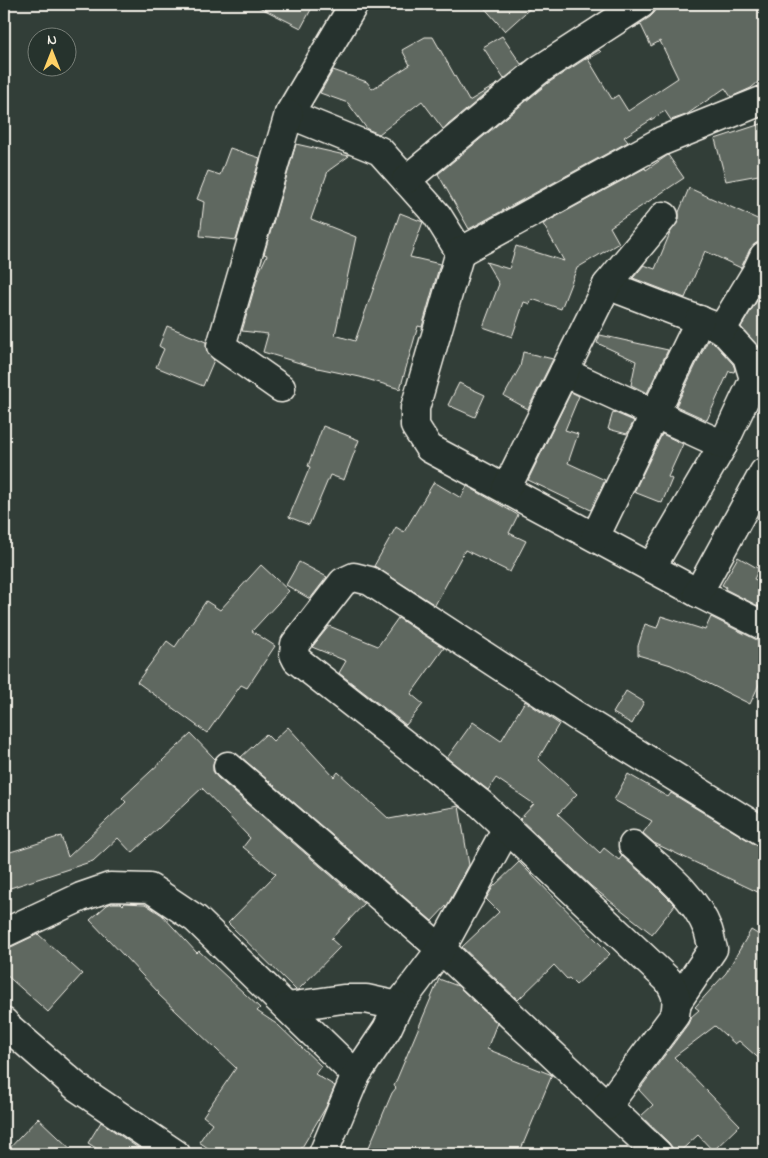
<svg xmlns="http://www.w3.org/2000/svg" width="768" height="1158" viewBox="0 0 768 1158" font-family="'Indie Flower',sans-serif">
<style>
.building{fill:#5f6861;stroke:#f4f1e8}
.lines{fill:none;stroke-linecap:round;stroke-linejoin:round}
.street-casing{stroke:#f4f1e8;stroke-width:31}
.street{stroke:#26332d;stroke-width:28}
</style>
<rect width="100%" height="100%" fill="#323e38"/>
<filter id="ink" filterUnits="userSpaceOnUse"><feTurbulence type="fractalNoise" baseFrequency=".02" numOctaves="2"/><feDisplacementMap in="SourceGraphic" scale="10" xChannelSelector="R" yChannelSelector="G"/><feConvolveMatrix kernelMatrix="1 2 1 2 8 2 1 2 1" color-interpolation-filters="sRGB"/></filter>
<g filter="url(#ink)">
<g class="building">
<path d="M253 4H314L301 28Z"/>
<path d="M481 4H535L505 31Z"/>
<path d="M657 4H764V77L751 88 731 97 725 88 686 115 671 120 665 111 624 137 628 142 469 229 438 174 548 83 599 50 601 52 588 59 612 99 618 95 628 111 678 78 660 41 651 46 641 25 633 28 650 17 655 12Z"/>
<path d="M502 36 521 64 525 62 504 79 483 47Z"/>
<path d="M425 37H433L469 101 499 83 443 129 422 101 379 134 367 129 348 103 320 93 333 70 367 82 372 89 410 65 402 50Z"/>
<path d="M764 123V174L726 181 715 139Z"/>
<path d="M296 144 349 156 328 171 311 219 356 237 335 335 355 341 400 213 423 222 410 257 440 264 422 327 418 326 400 389 360 377 313 367 263 352 268 334 242 331 259 272 267 255 264 254Z"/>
<path d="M230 148 260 158 236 240 200 236 204 202 197 199 208 171 220 175Z"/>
<path d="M668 155 684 178 610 227 619 243 577 268 561 309 532 299 530 304 524 302 512 337 483 327 499 284 486 262 509 269 516 246 564 261 543 224 645 168 646 170Z"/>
<path d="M689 188 764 222V241L755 244 750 249 741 268 705 251 685 298 633 278 644 265 655 269 670 233 679 219V212Z"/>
<path d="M764 289V350H761L741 327Z"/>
<path d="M167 326 206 342 207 352 214 360 203 386 156 367 164 349 159 346Z"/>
<path d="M600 335 668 350 647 393 631 385 636 361 597 343Z"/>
<path d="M708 340 713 342 733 364 735 369 734 372 729 371 707 420 676 406Z"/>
<path d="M523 352 553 359 528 409 504 396 520 367Z"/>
<path d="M459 383 485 395 475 417 448 405Z"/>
<path d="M571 392 579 396 565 430 578 434 568 463 605 480 591 510 528 480Z"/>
<path d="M613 412 634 421 627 434 608 429Z"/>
<path d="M323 426 359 440 344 480 330 475 309 525 289 517 310 467 308 466Z"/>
<path d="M662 434 683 444 668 477 672 479 662 503 634 492Z"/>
<path d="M434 482 461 498 467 486 518 515 509 533 526 541 510 572 465 550 435 605 374 566 396 527 404 532Z"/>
<path d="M738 557 759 569 754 579 764 583V609L725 589 726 587 722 585Z"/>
<path d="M299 562 327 577 310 599 286 585Z"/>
<path d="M261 565 289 591 252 631 275 646 247 688 241 685 207 733 137 682 167 641 175 647 206 601 220 610Z"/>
<path d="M661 616 705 630 711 617 757 640 764 642V674L750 704 671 665 638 655V646L645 624 657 628Z"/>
<path d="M398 618 444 648 411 694 423 704 406 725 339 673 346 661 312 647 329 626 378 646Z"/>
<path d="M626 691 644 702 632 724 613 713Z"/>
<path d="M525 701 559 724 538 759 577 794 558 814 600 853 604 848 619 860 622 856 655 885 675 905 652 934 591 886 520 819 534 804 496 778 488 790 447 758 473 722 501 741Z"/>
<path d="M288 727 334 777 338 772 389 819 459 806 469 865 448 904 432 921 241 757 266 734 273 741Z"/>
<path d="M191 734 215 759 213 764V771L218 778 364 904 331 939 340 947 298 990H296L228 923 276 874 243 847 250 838 202 788 132 853 118 838 93 861 4 890V854L61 836 68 857 126 802 122 798Z"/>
<path d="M628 774 668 797 671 793 756 845 764 848V895L654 843 643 833 652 821 614 800Z"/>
<path d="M519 862 610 954 576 985 569 978 567 979 554 965 518 1000 462 947 499 912 486 899 493 887Z"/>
<path d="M112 903H121L123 905 125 903 145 904 162 915 197 953 199 951 260 1008 257 1011 278 1025 321 1066 315 1074 335 1086 326 1107 298 1154H217L199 1142 212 1123 203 1116 236 1068 158 994 159 993 90 920 107 905Z"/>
<path d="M751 930 764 938V1063L739 1041 735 1044 715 1026 674 1057 740 1125 713 1151 698 1135 677 1154 669 1143 641 1116 653 1105 639 1090 688 1024 691 1017 699 1010 695 1007 726 973Z"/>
<path d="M38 934 82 974 48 1012 4 973V948L11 947Z"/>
<path d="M439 979 458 986 497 1023 487 1049 552 1075 519 1154H366L392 1093 396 1088 394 1086Z"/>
<path d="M38 1118 76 1154H4Z"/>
<path d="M101 1122 141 1150 138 1154H105L88 1143Z"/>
</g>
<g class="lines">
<defs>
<g id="street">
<path d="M354 4 289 114 380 151 437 215 460 252"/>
<path d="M764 100 662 141 460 252 415 408V426L429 448 698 593 764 626"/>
<path d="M406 180 539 70 641 4"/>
<path d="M607 285 722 329 747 356 754 379 723 445 651 568"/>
<path d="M722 329 757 271 764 256"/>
<path d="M564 372 723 445"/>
<path d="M281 388 221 346 289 114"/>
<path d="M506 489 607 285 664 216"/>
<path d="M595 537 700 320"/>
<path d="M698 593 764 472"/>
<path d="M228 766 441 949 658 1154"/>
<path d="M633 845C660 869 695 895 708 930 710 936 711 943 713 949L677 1002"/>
<path d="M4 933 81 897 110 887 150 888 196 919 356 1075"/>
<path d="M398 1006 441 949 507 828"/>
<path d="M287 1007 343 999H366L398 1006 387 1029 356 1075 323 1154"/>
<path d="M4 1022 7 1026 78 1088 176 1154"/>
<path d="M607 1106 675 1015C678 999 677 994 668 980L481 804 297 660 294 654 295 644 343 582 354 577 370 581 575 715 764 832"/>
</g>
</defs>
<use href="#street" class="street-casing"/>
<use href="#street" class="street"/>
</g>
</g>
<rect width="768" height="1158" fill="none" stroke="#26332d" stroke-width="20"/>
<rect x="10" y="10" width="748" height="1138" fill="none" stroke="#f4f1e8" stroke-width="2" filter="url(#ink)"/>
<g transform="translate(52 52)"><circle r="24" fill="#26332d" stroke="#787f78"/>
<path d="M0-4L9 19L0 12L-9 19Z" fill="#ffd166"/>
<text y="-8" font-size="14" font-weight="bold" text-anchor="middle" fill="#f4f1e8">N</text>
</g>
</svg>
